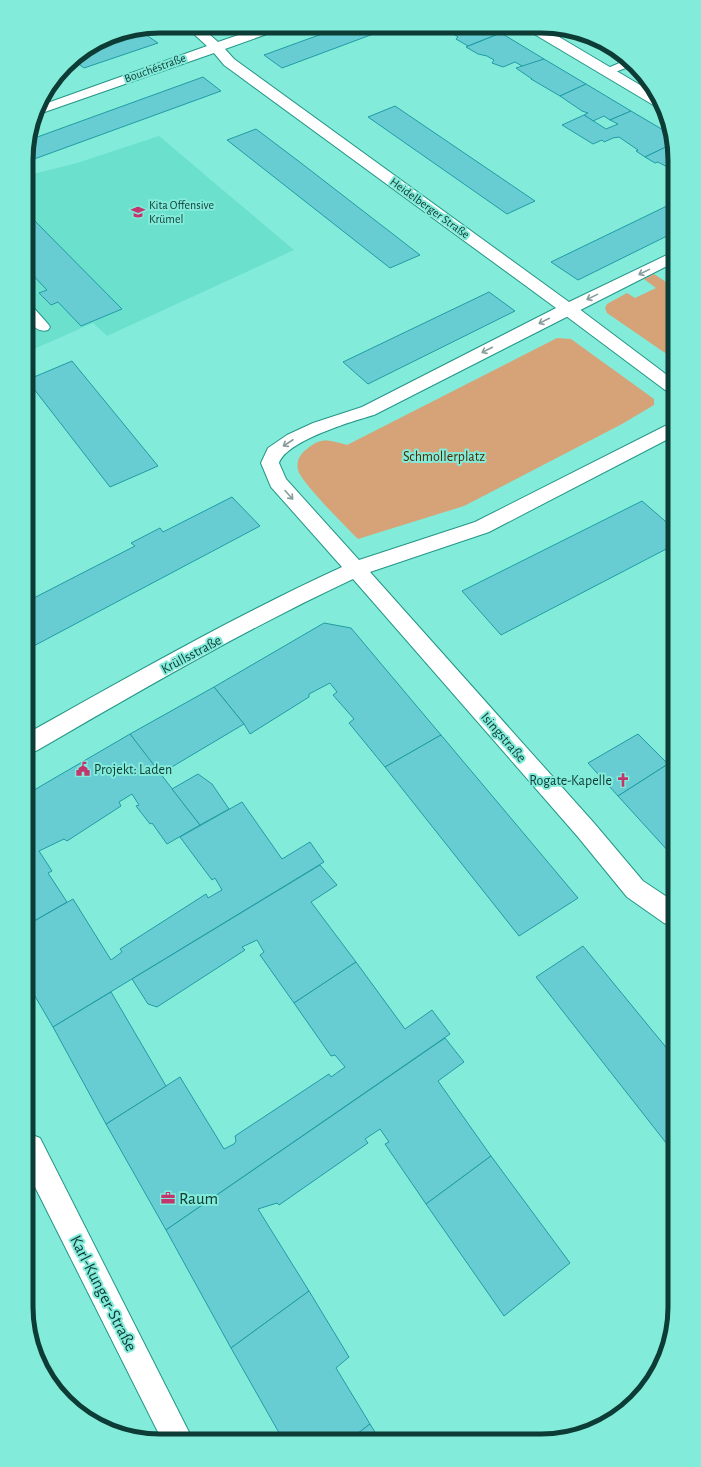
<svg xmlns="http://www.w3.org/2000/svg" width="701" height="1467" viewBox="0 0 701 1467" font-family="'Alegreya Sans',sans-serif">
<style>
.built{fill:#6ae0cd}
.green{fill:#d6a378}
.building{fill:#68ccd3;stroke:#219ca4}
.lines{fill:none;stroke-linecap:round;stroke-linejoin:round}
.service-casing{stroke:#239687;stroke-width:2}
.pedestrian-casing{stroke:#239687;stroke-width:2}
.minor-casing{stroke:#239687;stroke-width:2}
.service{fill:#fff;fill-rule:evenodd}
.pedestrian{fill:#fff;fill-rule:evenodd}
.minor{fill:#fff;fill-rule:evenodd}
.oneway{stroke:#869d9a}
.labels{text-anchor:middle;stroke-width:4;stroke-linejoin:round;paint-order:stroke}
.far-street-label{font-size:12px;fill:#0d3b35;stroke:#83ebd9}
.far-poi-label{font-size:12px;fill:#0d3b35;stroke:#83ebd9;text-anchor:start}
.park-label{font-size:14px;fill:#502a02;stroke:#83ebd9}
.street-label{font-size:14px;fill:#0d3b35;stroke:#83ebd9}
.poi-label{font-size:14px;fill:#0d3b35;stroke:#83ebd9;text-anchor:start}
.near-poi-label{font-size:17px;fill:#0d3b35;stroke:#83ebd9;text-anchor:start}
.near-street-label{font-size:17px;fill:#0d3b35;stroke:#83ebd9}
.rim{fill:none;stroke:#0d3b35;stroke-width:5}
</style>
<rect width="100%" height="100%" fill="#83ebd9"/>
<path class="built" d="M159 136 294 250 107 336 93 323 27 352 26 170 29 175 77 163Z"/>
<g class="green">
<path d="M654 274 666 282 671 280V357L607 313 605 308 607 304 627 293 635 298 656 288 644 279Z"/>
<path d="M557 338 571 339 654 399V405L622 424 464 506 358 539C347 528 300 481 298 470 296 461 300 454 307 449 322 436 330 441 347 445Z"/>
</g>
<g class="building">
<path d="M341 27H392L282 68 264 55Z"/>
<path d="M443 28H493L501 33 468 46 456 39 458 37 455 35Z"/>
<path d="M139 30 158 43 84 68 72 59 109 36Z"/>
<path d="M501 33 544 59 524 67 515 62 503 67 492 63 494 60 487 56 478 54 466 47Z"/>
<path d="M544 59 586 84 560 96 531 79H532L516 68Z"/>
<path d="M203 77 221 91 26 162V151L29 140Z"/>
<path d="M586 84 631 111 610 120 604 116 593 121 584 115 588 113 582 111 560 96Z"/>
<path d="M395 106 535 201 507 214 368 117Z"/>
<path d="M631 111 670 134V145L645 157 636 151 638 150 619 137 613 138 604 142 602 140 593 144 562 125 584 115 606 129 618 124 610 120Z"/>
<path d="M256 129 301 163 420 255 390 268 227 140Z"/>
<path d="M670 145 671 169 658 162 655 163 645 157Z"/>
<path d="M671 204V234L578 280 551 262Z"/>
<path d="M27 213 122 309 81 326 58 302 51 305 39 293 47 290 27 269Z"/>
<path d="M489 292 515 311 368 384 343 362Z"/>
<path d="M72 361 158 466 110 487 27 380Z"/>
<path d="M232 497 260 526 28 649V601L135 546 131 543 160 528 163 532Z"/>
<path d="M642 501 672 527V546L501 635 462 591Z"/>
<path d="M324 623 351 628 441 735 385 767 349 723 354 719 333 695 337 692 330 683 309 694V697L250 734 244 724 214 687Z"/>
<path d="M214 687 244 724 160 774 130 734Z"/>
<path d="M130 734 200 825 167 844 152 823 150 824 136 806 139 805 132 794 119 802 121 806 67 841 64 839 39 851 52 871 48 873 67 902 29 924V793Z"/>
<path d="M638 734 668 764 618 796 588 763Z"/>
<path d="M441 735 578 898 519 936 385 767Z"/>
<path d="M668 764 673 770V849L669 852 618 796Z"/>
<path d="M198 774 212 784 229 809 200 825 172 789Z"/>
<path d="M242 802 282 859 310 842 324 862 53 1027 29 986V924L73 899 111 960 122 952 120 949 206 894 208 898 222 890 215 878 212 880 180 837Z"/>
<path d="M320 865 337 885 311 902 356 962 294 1003 260 955 264 952 257 940 242 947 245 950 157 1007 148 1004 132 979Z"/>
<path d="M583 946 674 1057V1153L536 977Z"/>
<path d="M356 962 405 1029 432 1010 450 1034 166 1230 106 1124 180 1077 224 1149 234 1144 236 1141 235 1136 329 1074 331 1077 345 1067 335 1055 331 1056 294 1003Z"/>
<path d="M111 992 166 1086 106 1124 53 1027Z"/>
<path d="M445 1038 464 1062 438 1081 491 1156 426 1204 385 1144 389 1142 380 1129 365 1139 368 1143 279 1205 277 1203 258 1209 309 1291 231 1348 166 1230Z"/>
<path d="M491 1156 570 1263 504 1316 426 1204Z"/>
<path d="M309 1291 349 1357 336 1368 370 1424 353 1437 282 1438 231 1348Z"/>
<path d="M31 1330 48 1367 43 1371 31 1342Z"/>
<path d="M48 1367 62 1397 44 1374 43 1371Z"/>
<path d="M370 1424 378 1437H353Z"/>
</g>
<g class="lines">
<defs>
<g id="service">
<path d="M629 59 634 65 607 75 601 72 603 70Z"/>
<path d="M27 305 32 306 48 324 50 327 48 330C37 333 33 325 27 317Z"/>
</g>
<path id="pedestrian" d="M568 304 574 305 671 378V392L665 390 562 313 560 309 562 305Z"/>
<g id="minor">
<path d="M185 26H200L218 42 262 27H279L278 30 225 49 234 59 569 302 671 253V264L374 415C353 421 286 441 279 463L286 479 359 560 475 522 665 426 671 424 672 437 489 532 370 572 594 823 643 881 673 901V926L664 923 627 897 578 837 353 579C244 630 140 691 36 751L28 753V733C131 675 235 616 342 567L271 487 261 463 268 448 287 435 313 423 362 407 556 308 224 65 214 53 36 115 39 106 207 46Z"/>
<path d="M528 28H544L657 95 662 107 655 106 529 31Z"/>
<path d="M30 1134 40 1138 192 1438H161L30 1177Z"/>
</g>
</defs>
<use href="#service" class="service-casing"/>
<use href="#pedestrian" class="pedestrian-casing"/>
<use href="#minor" class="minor-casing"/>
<use href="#service" class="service"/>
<use href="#pedestrian" class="pedestrian"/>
<use href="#minor" class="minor"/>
</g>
<defs><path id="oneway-shaft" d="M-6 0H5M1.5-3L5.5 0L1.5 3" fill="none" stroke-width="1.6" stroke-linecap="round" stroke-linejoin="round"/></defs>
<g class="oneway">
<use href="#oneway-shaft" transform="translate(644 272) rotate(154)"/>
<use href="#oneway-shaft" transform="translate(592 297) rotate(154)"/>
<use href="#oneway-shaft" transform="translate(544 321) rotate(153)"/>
<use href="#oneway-shaft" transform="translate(487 350) rotate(153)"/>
<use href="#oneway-shaft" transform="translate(288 443) rotate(147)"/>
<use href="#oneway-shaft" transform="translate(289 495) rotate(48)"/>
</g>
<defs>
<symbol id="school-bare" viewBox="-9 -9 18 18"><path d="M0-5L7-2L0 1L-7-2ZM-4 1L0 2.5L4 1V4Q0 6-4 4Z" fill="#c2366d" stroke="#83ebd9" stroke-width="2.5" paint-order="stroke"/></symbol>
<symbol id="civic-bare" viewBox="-9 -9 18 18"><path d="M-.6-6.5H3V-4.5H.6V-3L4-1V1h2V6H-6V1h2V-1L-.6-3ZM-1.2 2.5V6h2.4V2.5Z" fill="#c2366d" stroke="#83ebd9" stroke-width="2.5" paint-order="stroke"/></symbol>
<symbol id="church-bare" viewBox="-9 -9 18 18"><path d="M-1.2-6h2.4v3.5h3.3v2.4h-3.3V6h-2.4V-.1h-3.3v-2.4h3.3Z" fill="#c2366d" stroke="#83ebd9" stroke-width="2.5" paint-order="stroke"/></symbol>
<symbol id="office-bare" viewBox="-9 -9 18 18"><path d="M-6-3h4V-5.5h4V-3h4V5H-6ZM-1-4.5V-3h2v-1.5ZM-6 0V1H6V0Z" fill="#c2366d" stroke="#83ebd9" stroke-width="2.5" paint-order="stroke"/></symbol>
</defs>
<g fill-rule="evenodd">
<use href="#school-bare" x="128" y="202" width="20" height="20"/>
<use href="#civic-bare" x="73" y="759" width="20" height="20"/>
<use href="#church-bare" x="613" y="770" width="20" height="20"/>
<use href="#office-bare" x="158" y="1188" width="20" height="20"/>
</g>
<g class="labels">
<g class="far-street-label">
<text transform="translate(155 68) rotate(-20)" y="4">Bouchéstraße</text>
<text transform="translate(430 208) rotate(36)" y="4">Heidelberger Straße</text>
</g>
<g class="far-poi-label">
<text x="149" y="209">Kita Offensive<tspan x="149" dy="14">Krümel</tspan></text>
</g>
<g class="park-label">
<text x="444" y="461">Schmollerplatz</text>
</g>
<g class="street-label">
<text transform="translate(191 654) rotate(-28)" y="5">Krüllsstraße</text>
<text transform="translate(504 737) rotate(49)" y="5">Isingstraße</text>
</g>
<g class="poi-label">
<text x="94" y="774">Projekt: Laden</text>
<text x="612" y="785" text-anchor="end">Rogate-Kapelle</text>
</g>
<g class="near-poi-label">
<text x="179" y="1204">Raum</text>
</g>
<g class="near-street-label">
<text transform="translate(104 1293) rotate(63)" y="6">Karl-Kunger-Straße</text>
</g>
</g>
<path d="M0 0H701V1467H0ZM160 33H541A127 127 0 0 1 668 160V1307A127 127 0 0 1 541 1434H160A127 127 0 0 1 33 1307V160A127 127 0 0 1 160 33Z" fill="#83ebd9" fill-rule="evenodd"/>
<path class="rim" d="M160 33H541A127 127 0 0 1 668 160V1307A127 127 0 0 1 541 1434H160A127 127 0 0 1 33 1307V160A127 127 0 0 1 160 33Z"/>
</svg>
